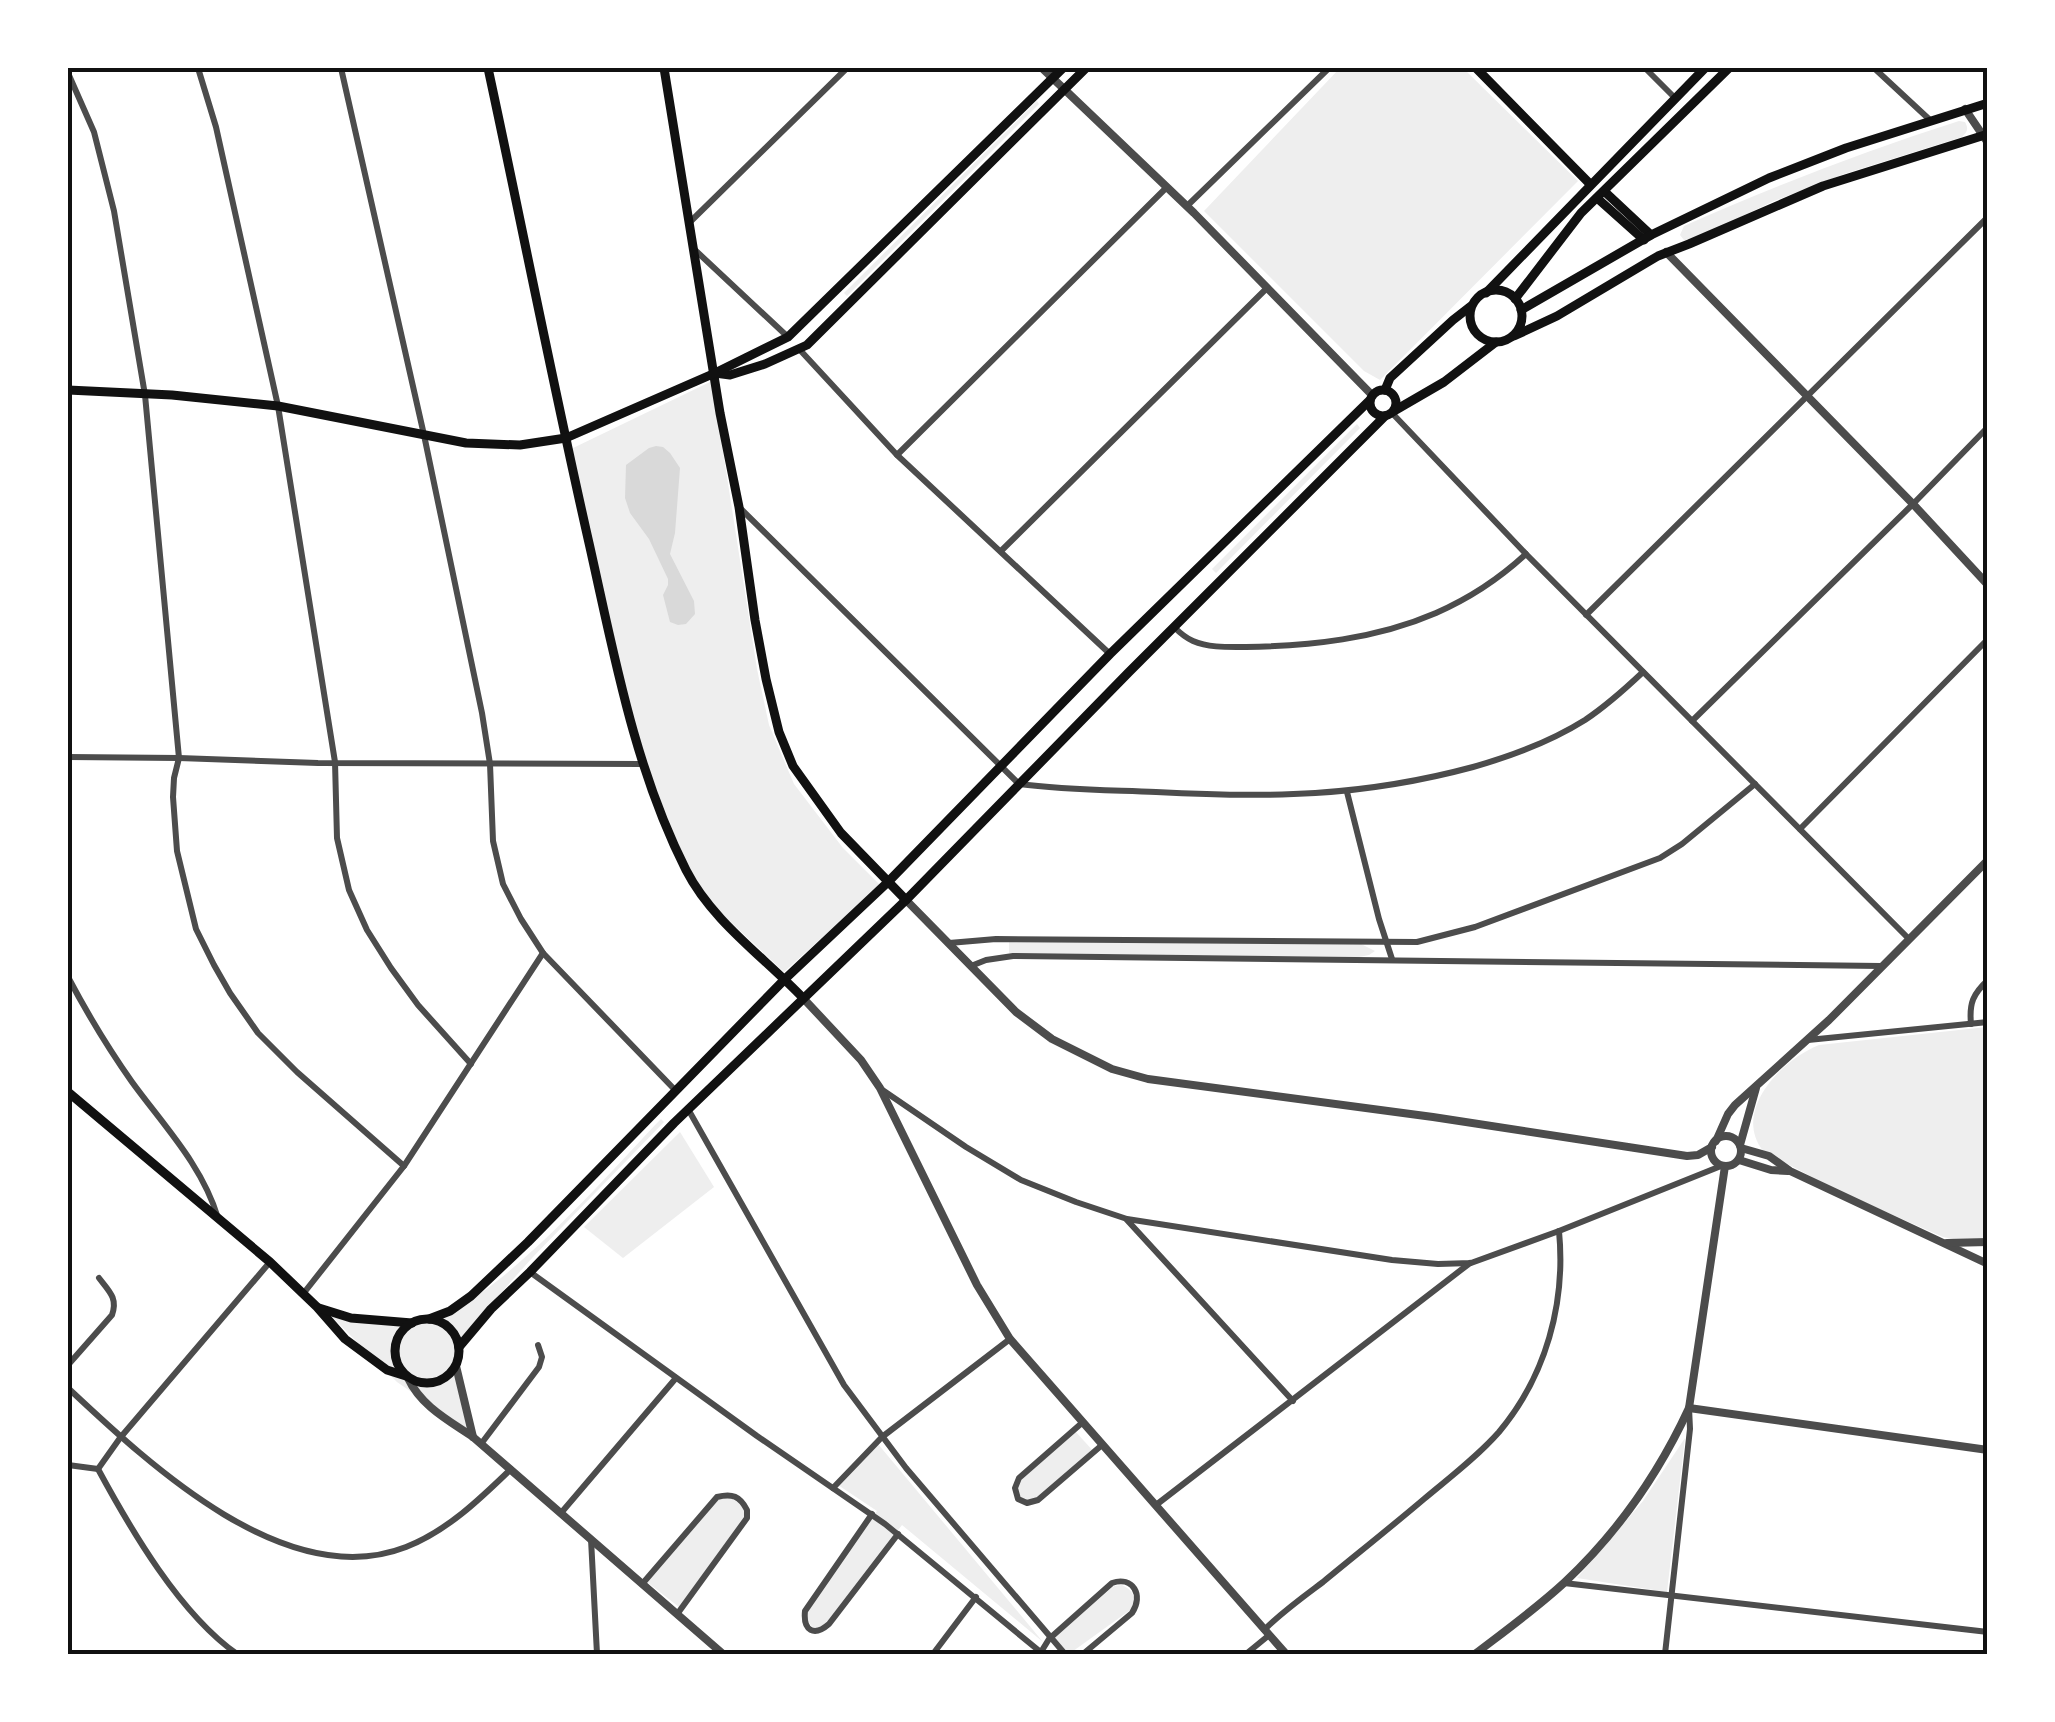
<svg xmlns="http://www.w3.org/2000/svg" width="2055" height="1722" viewBox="0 0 2055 1722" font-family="Arial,sans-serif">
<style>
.green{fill:#eee}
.water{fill:#d9d9d9}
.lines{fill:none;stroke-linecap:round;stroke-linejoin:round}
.minor{stroke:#4c4c4c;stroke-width:6}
.tertiary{stroke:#4c4c4c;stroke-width:8}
.secondary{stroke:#111;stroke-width:9}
.neatline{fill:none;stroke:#111;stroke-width:4}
</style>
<rect width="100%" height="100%" fill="#fff"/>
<g class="green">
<path d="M1340 68H1463L1578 181 1380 380 1364 371 1204 211Z"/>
<path d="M1037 101 1039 104 847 296 844 293Z"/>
<path d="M1959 121 1965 122C1969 129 1967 132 1962 137L1844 174 1774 201 1690 241 1684 240 1680 235 1684 226C1774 186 1865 151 1959 121Z"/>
<path d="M712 381 757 669 769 725 794 784 843 848 880 885 784 972 723 915 706 895 687 865 653 782 631 712 571 449Z"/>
<path d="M1357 424 1360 428 1216 573 1212 569Z"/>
<path d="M1009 941 1361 944 1375 951 1369 955 1359 957 1009 953Z"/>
<path d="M1987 1027V1239H1953L1943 1237 1841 1192 1763 1151C1732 1111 1781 1060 1819 1045Z"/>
<path d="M661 1119 664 1122 533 1257 472 1325 460 1359 457 1385 468 1431 397 1382 332 1317C357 1321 384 1327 409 1325 483 1322 609 1172 661 1119Z"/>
<path d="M680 1132 714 1187 623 1258 584 1227Z"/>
<path d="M1075 1431 1094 1452 1034 1500H1021L1016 1488 1018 1483Z"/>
<path d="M1685 1438 1667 1592 1577 1578 1643 1501Z"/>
<path d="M878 1444 1043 1642 902 1525 827 1623 815 1629C808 1623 807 1620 807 1611L877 1511 838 1485Z"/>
<path d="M729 1497 742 1505 746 1515 679 1607 647 1582 713 1501Z"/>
<path d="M1122 1585C1133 1590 1136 1597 1133 1608L1069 1654 1054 1637 1114 1586Z"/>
</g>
<path class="water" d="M656 446 663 447 670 453 680 468 675 533 670 554 694 601 695 614 686 624 678 625 670 622 663 595 668 585V579L649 539 630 513 625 498 626 465 649 448Z"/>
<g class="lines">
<g class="minor">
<path d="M198 68 216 127 278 406 335 762 337 838 349 890 367 930 391 968 418 1005 471 1064"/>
<path d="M341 68 424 435 482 713 490 764 493 841 503 884 521 919 543 953 676 1091"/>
<path d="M1645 68 1675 98"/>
<path d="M1874 68 1930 120"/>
<path d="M68 73 94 132 114 211 145 395 179 758 174 778 173 797 177 851 196 929 214 965 230 993 258 1033 297 1072 404 1166"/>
<path d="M1187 206 1329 68"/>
<path d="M690 222 847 68"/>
<path d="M695 250 788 337"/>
<path d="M800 350 897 455 1110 654"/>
<path d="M1392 413 1526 554 1909 939"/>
<path d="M897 455 1167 187"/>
<path d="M739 507 1019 784C1064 790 1110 790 1156 792 1269 798 1362 797 1473 767 1512 756 1550 742 1585 720 1606 706 1625 689 1643 672"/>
<path d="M1001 551 1267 288"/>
<path d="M1586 615 1988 217"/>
<path d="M1174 627C1180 633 1186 638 1193 641 1209 648 1229 647 1246 647 1310 646 1376 639 1436 613 1468 599 1500 578 1526 554"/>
<path d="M1692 721 1913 504 1988 427"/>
<path d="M68 757 179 758 318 763 641 764"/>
<path d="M1347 792 1379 919 1392 959"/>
<path d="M1800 829 1988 639"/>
<path d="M949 943 996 939 1417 942 1475 927 1660 858 1682 844 1755 784"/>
<path d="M971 966 986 960 1013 956 1881 966"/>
<path d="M68 977C87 1013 108 1048 132 1082 164 1126 202 1165 218 1218"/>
<path d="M1971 1024C1969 1003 1973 994 1988 980"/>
<path d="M1808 1040 1988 1022"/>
<path d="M881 1089 966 1147 1021 1180 1076 1202 1127 1219 1392 1260 1438 1264 1471 1263 1559 1231 1721 1166"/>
<path d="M688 1109 844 1385 906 1468 1065 1654"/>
<path d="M1127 1220 1293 1401"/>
<path d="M530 1272 757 1436 885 1524 1043 1654"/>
<path d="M303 1294 404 1166 543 953"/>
<path d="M68 1365 112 1315C118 1298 109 1291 99 1278"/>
<path d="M68 1388C148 1463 286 1594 406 1547 447 1531 480 1499 511 1469"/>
<path d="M1083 1422 1019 1478 1015 1488 1018 1499 1027 1503 1038 1500 1102 1445"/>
<path d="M481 1444 539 1367 542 1357 538 1345"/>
<path d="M68 1465 98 1469"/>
<path d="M98 1469 120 1438 270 1262"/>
<path d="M98 1469C131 1530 180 1614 237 1654"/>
<path d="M833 1488 882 1437 1010 1339"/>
<path d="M1156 1505 1470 1263"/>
<path d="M561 1513 676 1378"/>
<path d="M872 1514 805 1611C803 1631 814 1637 829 1624L898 1534"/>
<path d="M591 1539 597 1654"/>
<path d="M643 1583 717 1497C732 1493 740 1496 747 1510V1518L678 1613"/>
<path d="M1564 1583 1988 1632"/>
<path d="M1264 1630C1282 1612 1303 1597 1323 1582 1357 1554 1391 1527 1424 1499 1449 1478 1477 1457 1499 1432 1546 1376 1566 1303 1559 1231"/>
<path d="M1041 1652 1049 1639 1112 1583C1133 1576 1144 1595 1132 1613L1083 1654"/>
<path d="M933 1654 976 1597"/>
<path d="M1246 1654 1268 1636"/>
<path d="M1665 1654 1690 1429 1689 1408"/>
</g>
<g class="tertiary">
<path d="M1042 68 1194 213 1372 395"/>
<path d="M1965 109 1988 143"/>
<path d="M1666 252 1913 504 1988 585"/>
<path d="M906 900 1016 1012 1052 1039 1112 1069 1148 1079 1433 1117 1687 1156 1698 1155 1712 1147"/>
<path d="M803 998 861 1060 880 1088 977 1285 1010 1339 1286 1654"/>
<circle cx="1726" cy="1151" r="15"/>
<path d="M1716 1141 1728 1114 1735 1105 1829 1020 1988 860"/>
<path d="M1740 1145 1756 1088"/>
<path d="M1741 1148 1769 1156 1790 1171 1988 1264"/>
<path d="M1739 1160 1771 1170 1788 1171"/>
<path d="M1947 1243 1988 1242"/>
<path d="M456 1366 473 1437"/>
<path d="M408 1378C421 1406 448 1420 473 1437L723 1654"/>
<path d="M1689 1408 1988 1450"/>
<path d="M1475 1654C1505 1631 1537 1608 1565 1582 1617 1533 1659 1473 1689 1408L1725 1166"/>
</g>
<g class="secondary">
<path d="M488 68C522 226 553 385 589 543 614 654 634 767 686 870 712 921 764 957 803 998"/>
<path d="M664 68 720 413 739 507 755 620 766 679 779 732 793 766 841 833 906 900"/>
<path d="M1476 68 1590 184"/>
<path d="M1604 191 1651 235"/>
<path d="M1597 198 1644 240"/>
<circle cx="1496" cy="316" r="26"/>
<path d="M1486 293 1705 68"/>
<path d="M1515 299 1581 213 1729 68"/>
<path d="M1521 310 1651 235 1769 178 1846 148 1988 103"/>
<path d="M1514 336 1557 316 1658 256 1689 244 1823 186 1988 134"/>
<path d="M715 373 730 375 765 364 807 345 1086 68"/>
<circle cx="1383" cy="403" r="13"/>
<path d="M68 390 172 395 278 406 466 443 520 445 566 438 715 373 788 337 1063 68"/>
<path d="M1385 390 1390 378 1453 320 1471 306"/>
<path d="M1394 411 1444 382 1496 342"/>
<path d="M68 1092 270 1262 317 1307 345 1339 387 1370 406 1376"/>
<path d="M319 1308 351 1318 412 1323"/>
<circle cx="427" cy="1351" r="32"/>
<path d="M429 1319 450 1311 471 1296 528 1242 785 979 888 882 1110 654 1370 400"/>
<path d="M459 1347 491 1309 530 1272 674 1123 906 900 1129 672 1385 416"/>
</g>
</g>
<rect width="2055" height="1722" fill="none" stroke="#ffffff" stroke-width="140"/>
<rect x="70" y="70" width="1915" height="1582" class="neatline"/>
</svg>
